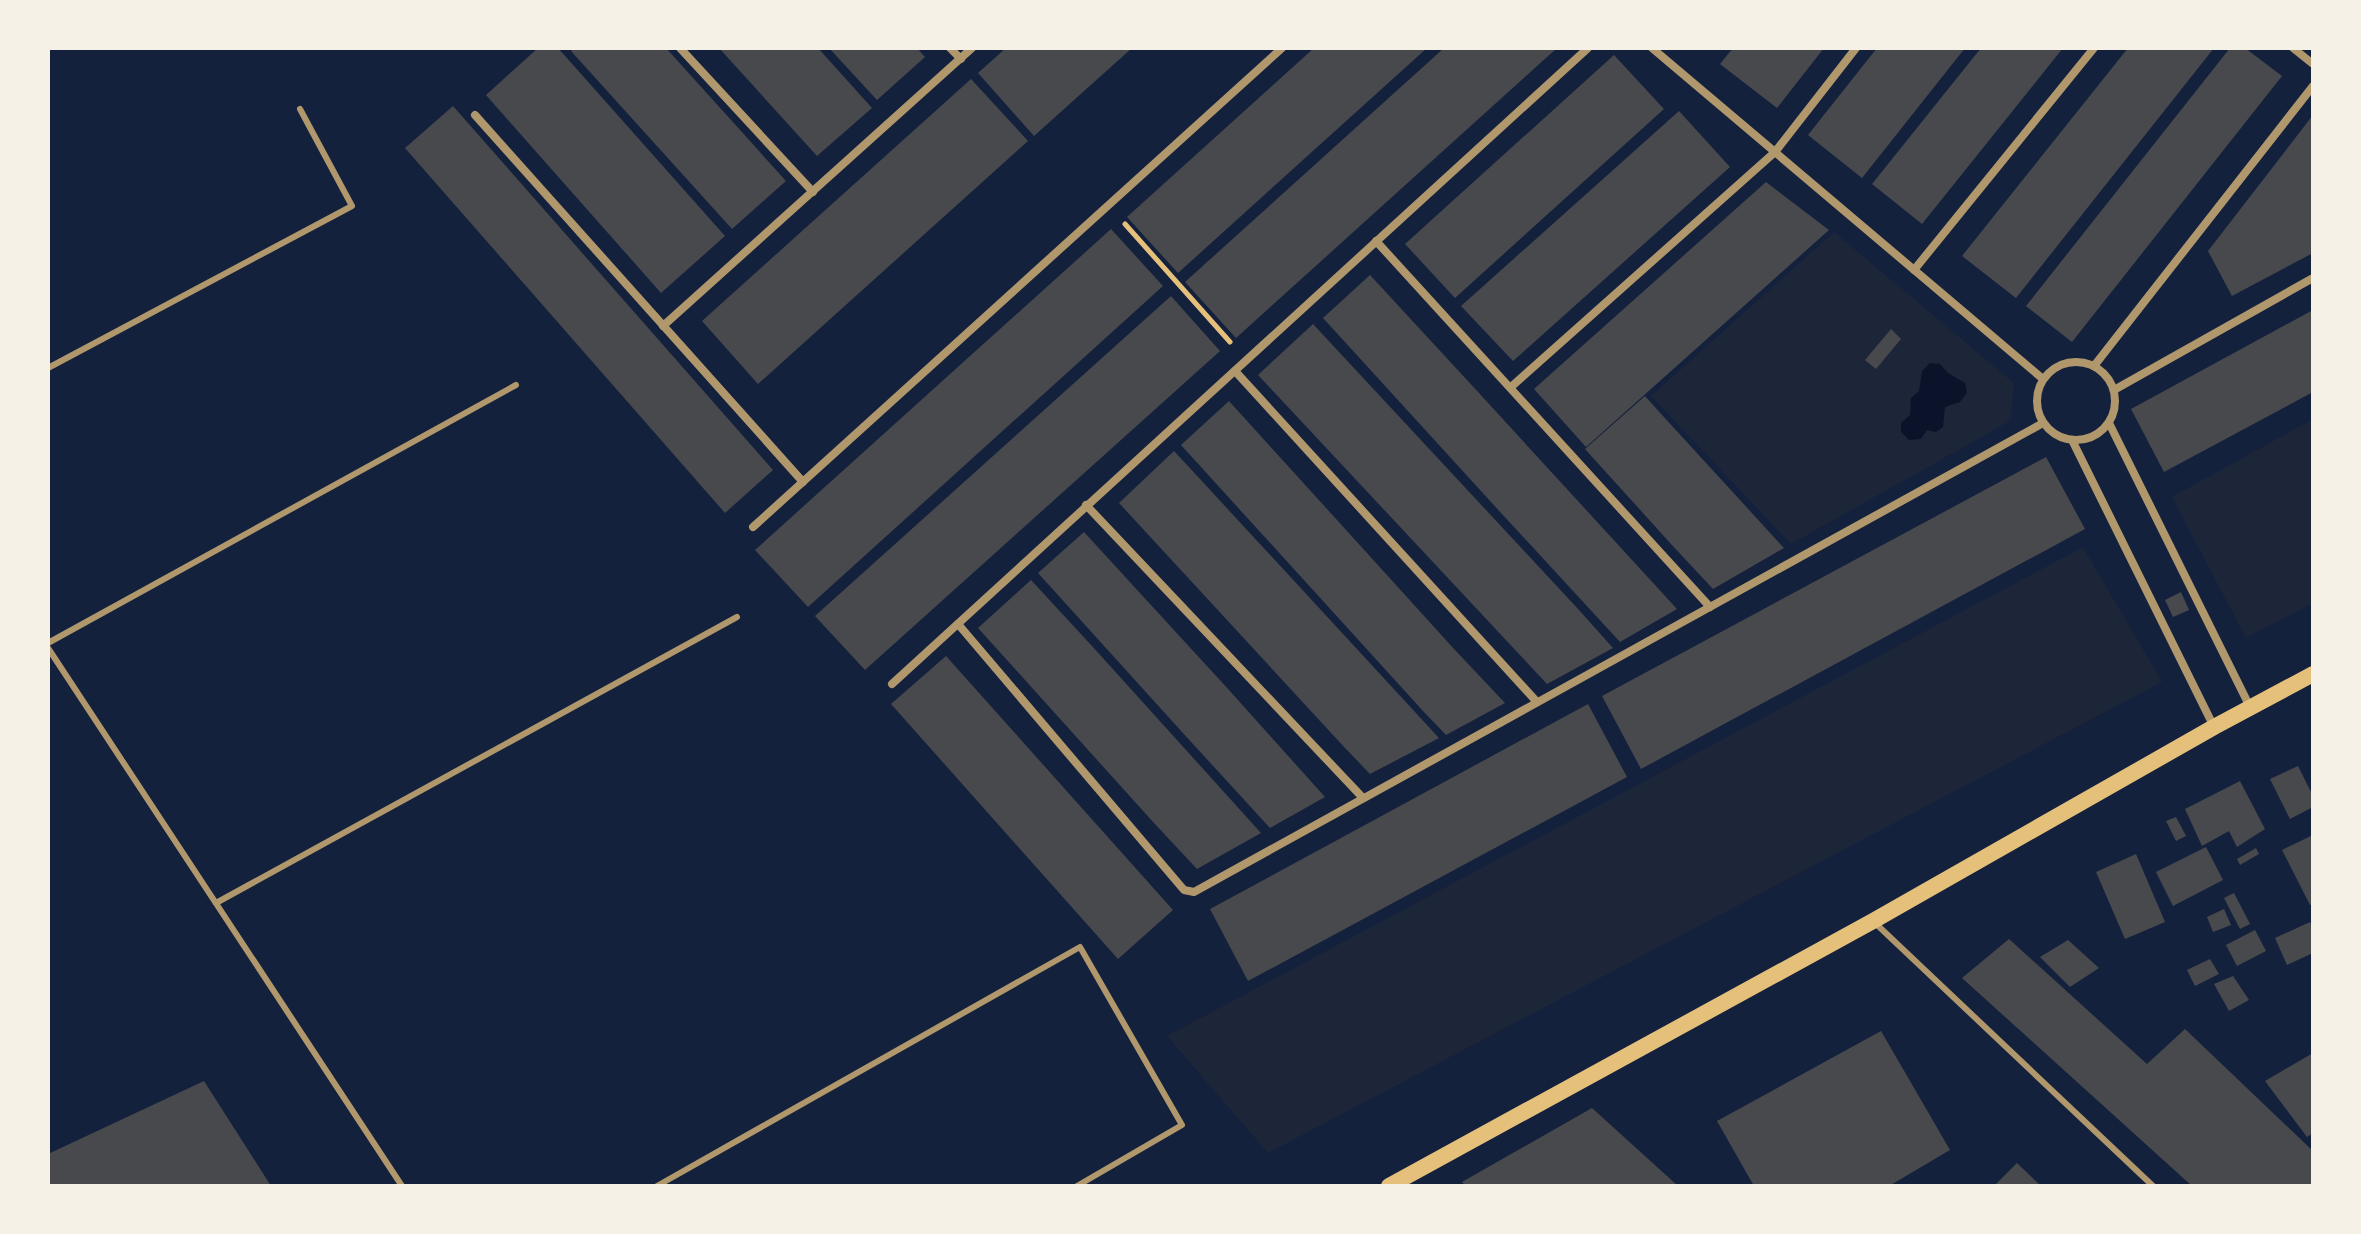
<svg xmlns="http://www.w3.org/2000/svg" width="2361" height="1234" viewBox="0 0 2361 1234" font-family="Jost,sans-serif">
<style>
.green{fill:#1d2539}
.water{fill:#0b132b}
.building{fill:#48494c}
.lines{fill:none;stroke-linecap:round;stroke-linejoin:round}
.path{stroke:#e5c07b;stroke-width:5}
.service{stroke:#b1986c;stroke-width:6}
.minor{stroke:#b1986c;stroke-width:8}
.secondary{stroke:#e5c07b;stroke-width:16}
</style>
<rect width="100%" height="100%" fill="#14213d"/>
<g class="green">
<path d="M1834 232 2014 383 2010 421 1791 544 1651 396Z"/>
<path d="M2313 419V603L2246 638 2172 497Z"/>
<path d="M2083 547 2162 682 1268 1153 1167 1036Z"/>
</g>
<path class="water" d="M1930 363 1940 364 1948 373 1965 383 1967 393 1960 402 1945 407 1943 427 1936 432 1927 430 1921 439 1909 440 1901 432V423L1910 415 1911 398 1919 391 1922 371Z"/>
<g class="building">
<path d="M538 48H558L725 236 661 293 486 95Z"/>
<path d="M575 48H666L786 181 732 229 571 51Z"/>
<path d="M719 48H818L872 108 817 156Z"/>
<path d="M829 48H917L925 57 877 100Z"/>
<path d="M1006 48H1132L1034 136 978 73Z"/>
<path d="M1314 48H1427L1178 273 1127 217Z"/>
<path d="M1444 48H1557L1236 338 1185 282Z"/>
<path d="M1733 48H1824L1777 108 1720 64Z"/>
<path d="M1877 48H1965L1862 178 1808 135Z"/>
<path d="M1981 48H2063L1922 224 1872 184Z"/>
<path d="M2128 48H2214L2016 298 1962 256Z"/>
<path d="M2230 48H2245L2282 76 2072 342 2026 306Z"/>
<path d="M1614 55 1664 109 1455 298 1405 244Z"/>
<path d="M971 79 1028 141 758 384 702 321Z"/>
<path d="M453 106 773 470 725 513 405 148Z"/>
<path d="M1679 111 1730 167 1513 361 1461 306Z"/>
<path d="M2313 115V253L2232 296 2208 251Z"/>
<path d="M1766 182 1829 230 1586 447 1534 389Z"/>
<path d="M1111 229 1163 286 808 607 755 550Z"/>
<path d="M1370 275 1467 380 1677 609 1620 642 1502 514 1323 318Z"/>
<path d="M1171 296 1220 351 865 670 815 616Z"/>
<path d="M2313 310V392L2164 472 2131 409Z"/>
<path d="M1313 324 1579 610 1613 648 1547 684 1258 375Z"/>
<path d="M1891 329 1901 339 1876 369 1865 360Z"/>
<path d="M1645 396 1663 416 1784 548 1713 589 1671 544 1585 449Z"/>
<path d="M1229 401 1455 650 1505 703 1446 735 1423 711 1181 445Z"/>
<path d="M1174 451 1200 479 1439 738 1370 774 1345 748 1119 503Z"/>
<path d="M2046 457 2085 529 1641 769 1602 696Z"/>
<path d="M1084 532 1229 690 1325 797 1270 828 1182 732 1038 573Z"/>
<path d="M1031 580 1092 646 1261 833 1197 869 1154 823 978 628Z"/>
<path d="M2181 592 2189 610 2173 617 2165 600Z"/>
<path d="M946 656 1173 910 1118 959 891 704Z"/>
<path d="M1588 704 1627 777 1248 981 1210 909Z"/>
<path d="M2298 766 2313 796V807L2290 819 2270 779Z"/>
<path d="M2240 781 2265 829 2237 847 2229 831 2202 846 2185 809Z"/>
<path d="M2176 817 2186 836 2176 841 2166 821Z"/>
<path d="M2313 835V904L2310 905 2282 850Z"/>
<path d="M2206 847 2223 880 2173 906 2156 872Z"/>
<path d="M2256 848 2259 854 2240 865 2237 859Z"/>
<path d="M2136 854 2165 922 2125 939 2096 872Z"/>
<path d="M2234 893 2250 924 2240 929 2224 898Z"/>
<path d="M2224 909 2231 925 2213 932 2207 917Z"/>
<path d="M2310 922 2313 929V953L2287 965 2275 938Z"/>
<path d="M2255 930 2266 951 2237 966 2226 945Z"/>
<path d="M2009 939 2147 1064 2185 1029 2313 1151V1186H2192L1962 978Z"/>
<path d="M2068 940 2099 968 2070 987 2040 957Z"/>
<path d="M2210 959 2219 974 2195 986 2187 970Z"/>
<path d="M2233 976 2249 1000 2229 1011 2214 984Z"/>
<path d="M1881 1031 1950 1150 1889 1186H1754L1717 1121Z"/>
<path d="M2313 1053V1133L2307 1137 2265 1081Z"/>
<path d="M204 1081 271 1186H48V1154Z"/>
<path d="M1592 1108 1678 1186H1466L1462 1182Z"/>
<path d="M2017 1163 2041 1186H1994Z"/>
</g>
<g class="lines">
<path class="path" d="M1125 224 1230 342"/>
<g class="service">
<path d="M48 368 352 206 300 109"/>
<path d="M48 643 516 385"/>
<path d="M48 648 402 1186"/>
<path d="M216 903 737 617"/>
<path d="M1874 922 2153 1186"/>
<path d="M657 1186 1080 947 1182 1125 1077 1186"/>
</g>
<g class="minor">
<path d="M680 48 813 192"/>
<path d="M950 48 961 59"/>
<path d="M1652 48 2043 379"/>
<path d="M2293 48 2313 64"/>
<path d="M475 115 803 482"/>
<path d="M1376 241 1710 607"/>
<path d="M1914 270 2094 48"/>
<path d="M663 326 972 48"/>
<circle cx="2076" cy="401" r="39"/>
<path d="M2094 366 2313 86"/>
<path d="M1235 371 1537 702"/>
<path d="M1511 387 1775 152 1856 48"/>
<path d="M2114 390 2313 278"/>
<path d="M2109 423 2250 707"/>
<path d="M2072 440 2214 727"/>
<path d="M1086 505 1363 798"/>
<path d="M753 527 1282 48"/>
<path d="M958 624 1184 890 1194 892 2043 423"/>
<path d="M892 684 1588 48"/>
</g>
<path class="secondary" d="M1389 1186 1873 921 2214 727 2313 674"/>
</g>
<rect width="2361" height="1234" fill="none" stroke="#f6f1e7" stroke-width="100"/>
</svg>
